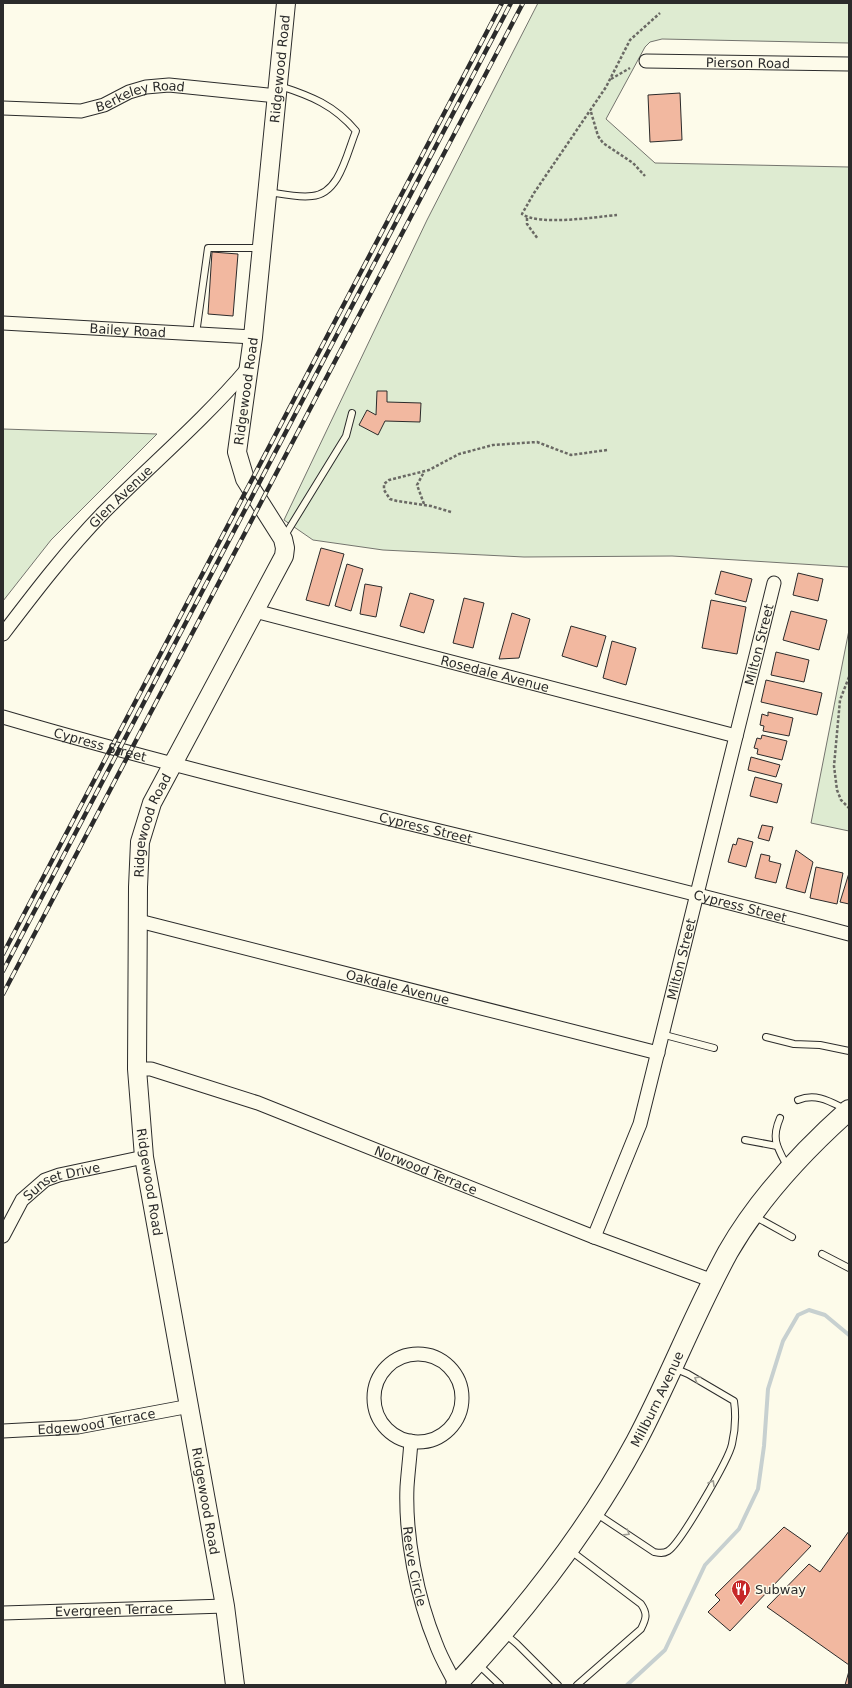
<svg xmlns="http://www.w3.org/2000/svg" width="852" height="1688" viewBox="0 0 852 1688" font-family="'DejaVu Sans',sans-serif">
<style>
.green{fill:#deebd1;stroke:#74746e}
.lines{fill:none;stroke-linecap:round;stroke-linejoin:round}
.stream{stroke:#c7d0d0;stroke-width:4}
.building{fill:#f2b8a0;stroke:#2b2b2b}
.lane-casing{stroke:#2b2b2b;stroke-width:8}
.street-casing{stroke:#2b2b2b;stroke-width:15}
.secondary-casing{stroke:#2b2b2b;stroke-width:20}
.primary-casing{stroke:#2b2b2b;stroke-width:22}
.path{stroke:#6a6964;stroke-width:2.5;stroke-dasharray:3 2;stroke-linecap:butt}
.lane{stroke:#fdfbea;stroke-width:6}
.street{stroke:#fdfbea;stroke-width:13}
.secondary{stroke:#fdfbea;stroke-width:18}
.primary{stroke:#fdfbea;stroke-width:20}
.rail-casing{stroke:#2b2b2b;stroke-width:4.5}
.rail{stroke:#fdfbea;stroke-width:3;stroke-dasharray:9;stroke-linecap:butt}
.oneway{stroke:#9e9d94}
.labels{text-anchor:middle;stroke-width:3;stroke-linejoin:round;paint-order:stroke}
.street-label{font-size:13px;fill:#2b2b2b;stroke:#fdfbea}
.poi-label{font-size:13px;fill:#2b2b2b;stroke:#fdfbea;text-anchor:start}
</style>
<rect width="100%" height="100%" fill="#fdfbea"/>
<g class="green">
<path d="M538 3H849V43L662 39 650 42 645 47 606 119 655 163 849 167V567L672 556 524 557 383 550 313 540 284 520 427 220Z"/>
<path d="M3 429 157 434 51 540 3 601Z"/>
<path d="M849 630V831L811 823Z"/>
</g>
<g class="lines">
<path class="stream" d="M627 1685 665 1650 705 1565 739 1529 758 1489 764 1446 768 1389 783 1341 798 1315 809 1310 825 1315 849 1335"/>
</g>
<g class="building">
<path d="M680 93 682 140 650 142 648 95Z"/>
<path d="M212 252 238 254 233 316 208 314Z"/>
<path d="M377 391H387V402L421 403 420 422 385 421 378 435 359 425 367 410 376 415Z"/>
<path d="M321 548 344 554 329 606 306 600Z"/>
<path d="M347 564 363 569 351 611 335 606Z"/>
<path d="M721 571 752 579 746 602 715 594Z"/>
<path d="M798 573 823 579 818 601 793 595Z"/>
<path d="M365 584 382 587 376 617 360 614Z"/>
<path d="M410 593 434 600 424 633 400 626Z"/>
<path d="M464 598 484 603 473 648 453 643Z"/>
<path d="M711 600 746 607 737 654 702 648Z"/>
<path d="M791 611 827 620 819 650 783 640Z"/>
<path d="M512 613 530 619 519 658 499 659Z"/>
<path d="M571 626 606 636 597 667 562 656Z"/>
<path d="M612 641 636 648 626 685 603 678Z"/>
<path d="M776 652 809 660 804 682 771 675Z"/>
<path d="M766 680 822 693 817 715 761 702Z"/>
<path d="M768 712 793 718 789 736 763 731 764 726 760 725 762 714 768 716Z"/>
<path d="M762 735 787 741 782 760 757 754 758 749 754 748 757 738 761 739Z"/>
<path d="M751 757 780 765 776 777 748 770Z"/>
<path d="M755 777 782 784 777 803 750 796Z"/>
<path d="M762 825 773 827 769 841 758 838Z"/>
<path d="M738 838 753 842 746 867 728 862 733 844 736 845Z"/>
<path d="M796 850 813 862 805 893 786 888Z"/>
<path d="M761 854 770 856 769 861 781 864 776 883 755 878Z"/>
<path d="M816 867 843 873 837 904 810 898Z"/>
<path d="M849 873V904L840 902Z"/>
<path d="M784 1527 811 1546 730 1631 708 1612 720 1600 715 1595Z"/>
<path d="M849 1531V1665L767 1607 809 1564 820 1572Z"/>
<path d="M849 1671V1685H845Z"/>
</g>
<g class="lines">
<defs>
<g id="lane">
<path d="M269 192C282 194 299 198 312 196 340 194 347 152 356 131 334 105 311 96 280 86"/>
<path d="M196 334 208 248H260"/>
<path d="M284 537 346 436 352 413"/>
<path d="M661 1034 714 1048"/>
<path d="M766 1037 794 1044 820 1045 849 1051"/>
<path d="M798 1100C816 1093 829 1101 845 1109"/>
<path d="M780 1118C771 1139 777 1147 787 1166"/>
<path d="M745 1140 777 1146"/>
<path d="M754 1216 792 1237"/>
<path d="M822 1254 849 1268"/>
<path d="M597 1514 654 1552C659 1553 663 1554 668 1551 680 1544 729 1459 732 1444 735 1431 736 1415 734 1401L688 1374 674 1368"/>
<path d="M571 1551 641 1604C648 1614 646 1619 641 1629L577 1685"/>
<path d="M504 1633 517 1644 558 1685"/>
<path d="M478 1664 500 1685"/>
</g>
<g id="street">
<path id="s1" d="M646 61 849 64"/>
<path id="s2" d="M3 108 81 111 104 105 129 92 146 87 169 85 277 96"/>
<path id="s3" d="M3 323 253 337"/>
<path id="s4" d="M255 611 736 736"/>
<path id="s5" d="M3 634C35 592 67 550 104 512 152 464 204 420 248 368"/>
<path id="s6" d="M3 717C139 757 277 791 415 825 560 860 705 896 849 934"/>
<path id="s7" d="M139 921 658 1053"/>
<path id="s8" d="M137 1069H151L258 1103 594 1237 713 1281"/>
<path id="s9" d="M3 1236 22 1200 45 1180 59 1175 144 1157"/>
<path id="s10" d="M594 1237 640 1124 774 583"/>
<circle cx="418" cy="1398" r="44"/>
<path id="s11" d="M3 1431 78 1427 190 1406"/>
<path id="s12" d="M411 1441C410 1457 408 1472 407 1487 405 1537 417 1598 436 1644 441 1658 449 1671 456 1685"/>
<path id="s13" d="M3 1613 225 1606"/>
</g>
<g id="secondary">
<path id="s14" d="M235 1685 225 1606 144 1157 137 1069 138 887 140 842 152 803 284 556 285 548 283 539 245 479 237 452 253 337 286 3"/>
</g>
<g id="primary">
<path id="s15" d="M456 1685C525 1611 588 1531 636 1442 669 1380 694 1314 728 1252 759 1198 803 1151 849 1110"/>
</g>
</defs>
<use href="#lane" class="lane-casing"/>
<use href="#street" class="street-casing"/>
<use href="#secondary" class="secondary-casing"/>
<use href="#primary" class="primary-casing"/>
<g class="path">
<path d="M611 79 630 68"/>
<path d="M591 112 598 136 603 143 633 163 645 176"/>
<path d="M617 215C595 217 539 226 522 214L534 193 606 87 630 40 660 13"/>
<path d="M527 218V224L538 239"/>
<path d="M424 504 417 485 424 472"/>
<path d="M451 512 431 506 397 501 390 499 384 490V484L389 480 429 470 459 454 493 445 537 442 571 455 607 450"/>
<path d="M849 677 840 700 834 766 837 790 841 800 849 808"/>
</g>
<use href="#lane" class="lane"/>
<use href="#street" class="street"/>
<use href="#secondary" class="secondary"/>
<use href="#primary" class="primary"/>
<defs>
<g id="rail">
<path d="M3 954 502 3"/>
<path d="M3 971 511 3"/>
<path d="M3 994 523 3"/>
</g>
</defs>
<use href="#rail" class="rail-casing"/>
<use href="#rail" class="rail"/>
</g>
<defs><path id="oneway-chevron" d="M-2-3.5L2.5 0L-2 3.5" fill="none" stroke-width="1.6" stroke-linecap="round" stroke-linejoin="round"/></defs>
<g class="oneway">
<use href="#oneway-chevron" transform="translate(697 1379) rotate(-149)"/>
<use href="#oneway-chevron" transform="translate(712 1483) rotate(-60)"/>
<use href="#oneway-chevron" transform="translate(627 1533) rotate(32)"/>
</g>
<defs>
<symbol id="restaurant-pin" viewBox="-11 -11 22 30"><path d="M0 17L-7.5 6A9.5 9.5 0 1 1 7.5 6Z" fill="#c62828" stroke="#fdfbea"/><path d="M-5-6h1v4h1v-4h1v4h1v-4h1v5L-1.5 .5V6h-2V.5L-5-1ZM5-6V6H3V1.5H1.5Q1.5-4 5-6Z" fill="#fff"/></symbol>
</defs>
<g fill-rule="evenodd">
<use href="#restaurant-pin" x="730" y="1578" width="22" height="30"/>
</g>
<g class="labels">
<g class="street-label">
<text dy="5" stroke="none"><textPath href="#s1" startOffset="102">Pierson Road</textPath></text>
<text dy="5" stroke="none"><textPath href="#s14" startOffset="1674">Ridgewood Road</textPath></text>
<text dy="5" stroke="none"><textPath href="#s2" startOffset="140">Berkeley Road</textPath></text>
<text dy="5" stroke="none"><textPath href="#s3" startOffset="125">Bailey Road</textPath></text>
<text dy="5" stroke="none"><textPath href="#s14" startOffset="1350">Ridgewood Road</textPath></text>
<text dy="5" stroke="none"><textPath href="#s5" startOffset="181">Glen Avenue</textPath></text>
<text dy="5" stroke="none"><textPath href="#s10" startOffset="616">Milton Street</textPath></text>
<text dy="5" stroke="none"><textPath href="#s4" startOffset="248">Rosedale Avenue</textPath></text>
<text dy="5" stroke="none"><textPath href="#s6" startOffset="101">Cypress Street</textPath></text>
<text dy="5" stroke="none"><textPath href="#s14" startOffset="870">Ridgewood Road</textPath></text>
<text dy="5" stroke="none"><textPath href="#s6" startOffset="437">Cypress Street</textPath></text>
<text dy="5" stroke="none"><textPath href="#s6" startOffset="761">Cypress Street</textPath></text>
<text dy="5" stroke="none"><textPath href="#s10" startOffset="292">Milton Street</textPath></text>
<text dy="5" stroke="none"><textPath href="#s7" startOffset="267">Oakdale Avenue</textPath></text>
<text dy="5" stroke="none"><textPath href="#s8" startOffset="307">Norwood Terrace</textPath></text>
<text transform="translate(150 1182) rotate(81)" y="5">Ridgewood Road</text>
<text dy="5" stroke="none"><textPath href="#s9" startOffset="86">Sunset Drive</textPath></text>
<text dy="5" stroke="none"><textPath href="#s15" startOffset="351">Millburn Avenue</textPath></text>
<text dy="5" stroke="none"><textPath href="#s11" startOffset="94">Edgewood Terrace</textPath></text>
<text transform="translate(206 1501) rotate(80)" y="5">Ridgewood Road</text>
<text dy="5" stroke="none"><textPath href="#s12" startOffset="126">Reeve Circle</textPath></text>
<text dy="5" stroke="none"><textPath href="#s13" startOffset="111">Evergreen Terrace</textPath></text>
</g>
<g class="poi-label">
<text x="755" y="1594">Subway</text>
</g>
</g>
<rect width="852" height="1688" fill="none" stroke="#2b2b2b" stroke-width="8"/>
</svg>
